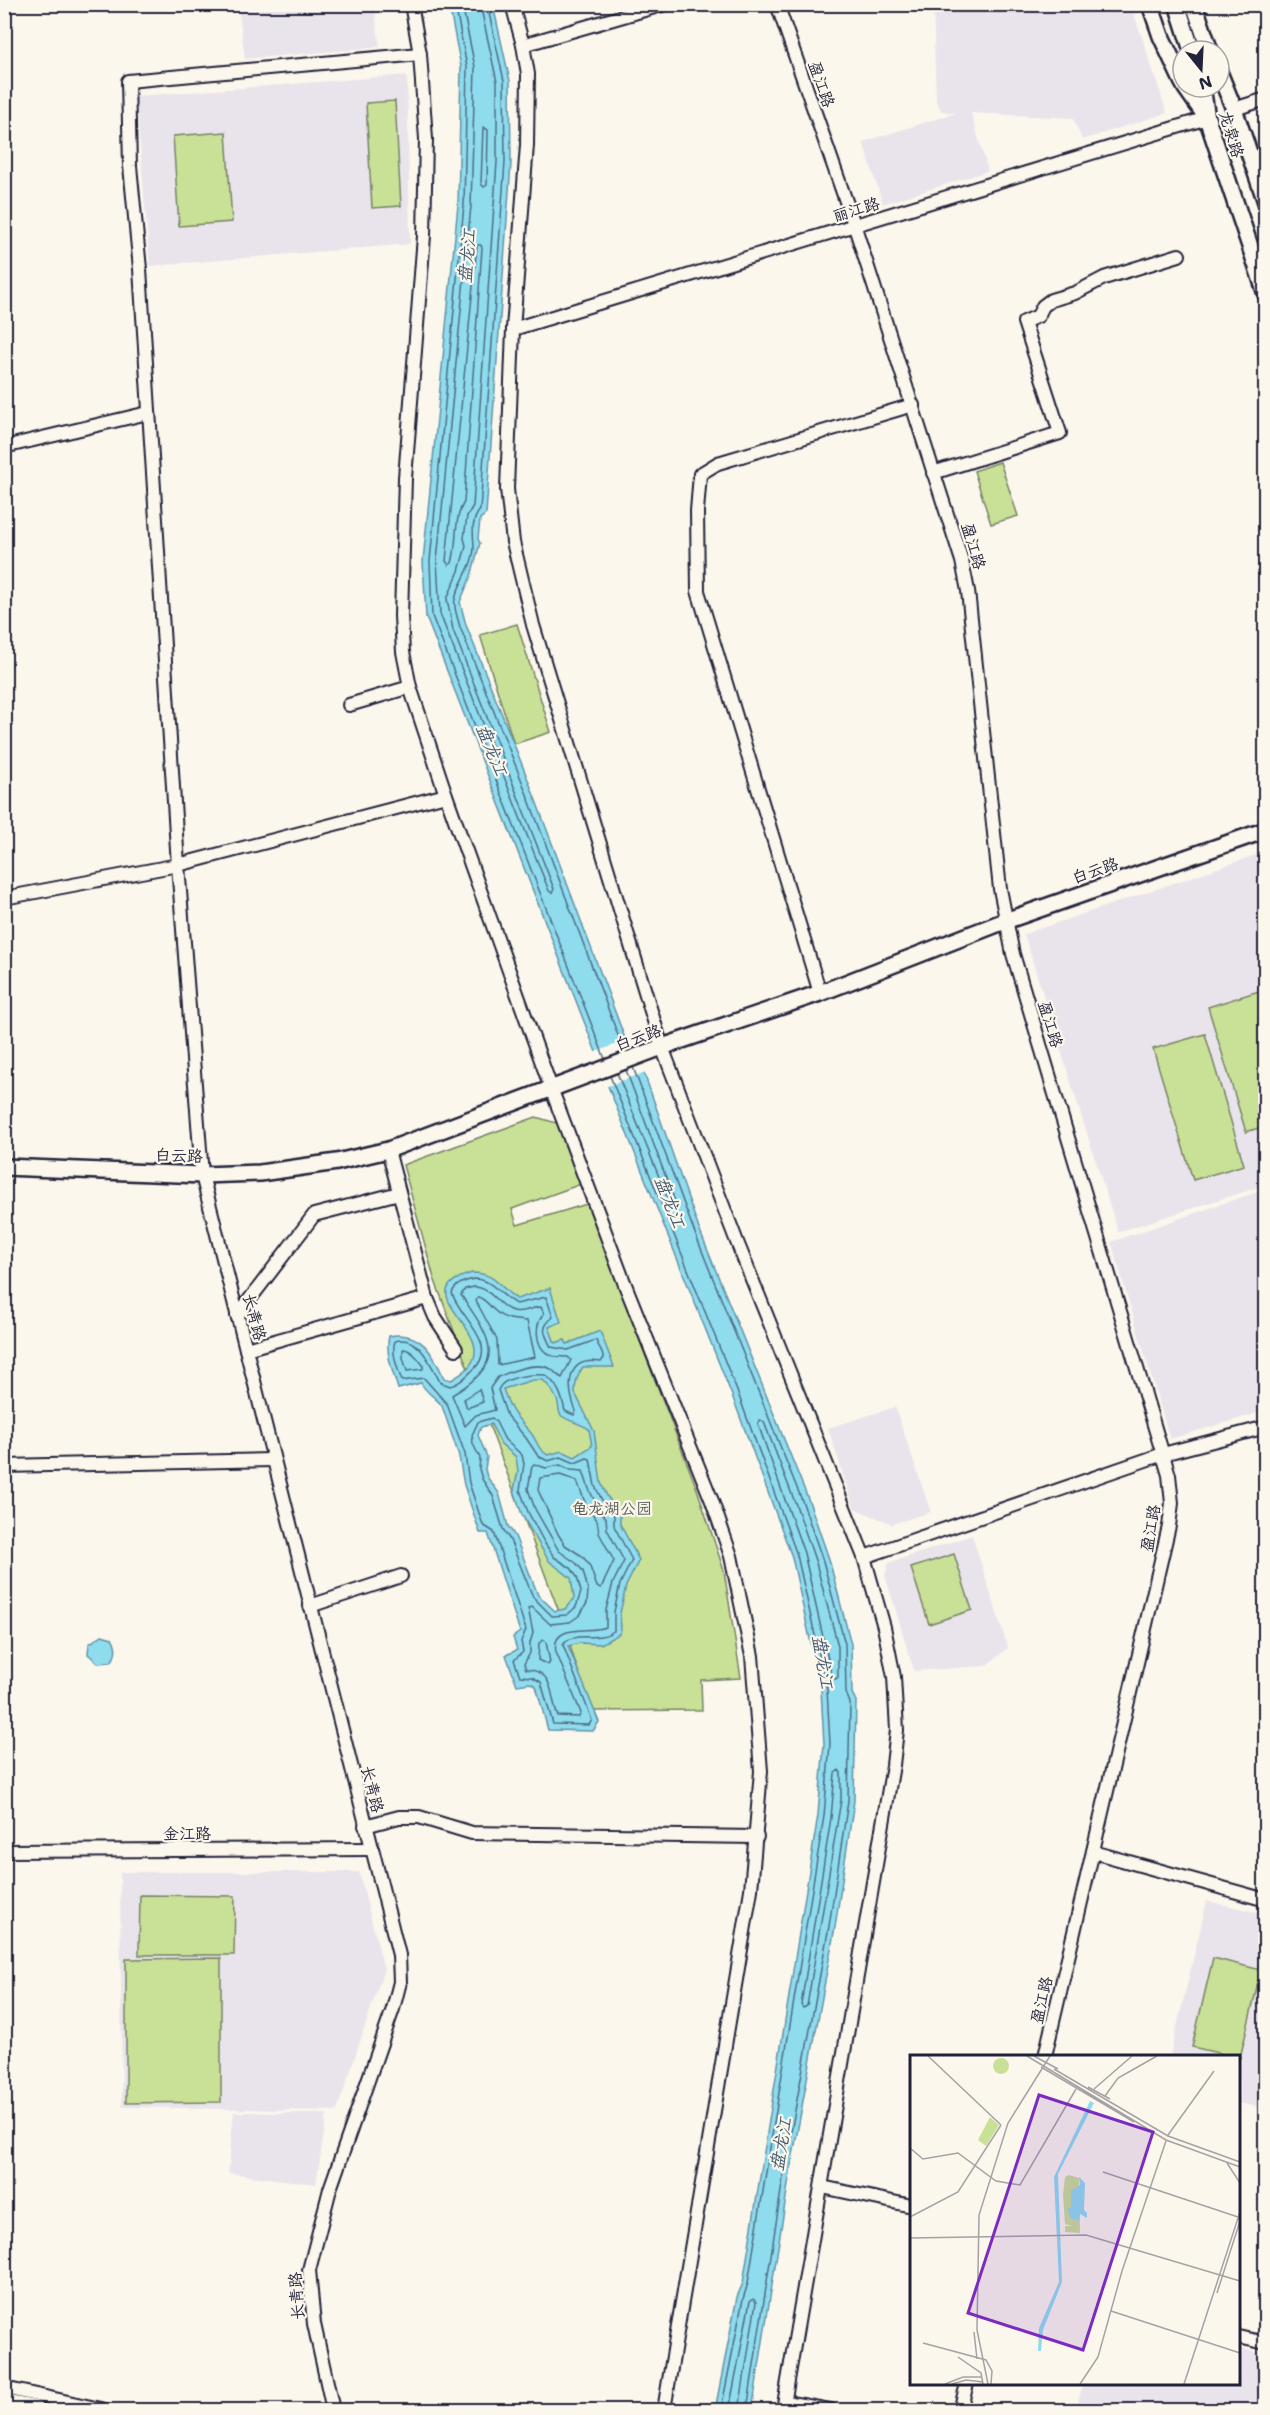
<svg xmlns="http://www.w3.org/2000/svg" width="1270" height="2415" viewBox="0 0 1270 2415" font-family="'Shantell Sans','LXGW WenKai TC',sans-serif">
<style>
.built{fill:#e9e4eb}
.green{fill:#c9e196;stroke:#768268;stroke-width:1.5}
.water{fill:#8fdcef;stroke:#6392a7;stroke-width:1.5;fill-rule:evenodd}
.pier{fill:#fbf7ec}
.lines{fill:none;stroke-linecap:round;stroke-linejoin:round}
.shore{stroke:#4e6c83;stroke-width:1.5}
.minor-casing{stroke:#22223b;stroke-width:16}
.major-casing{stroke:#22223b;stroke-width:20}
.highway-casing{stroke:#22223b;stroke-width:22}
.minor{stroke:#fbf7ec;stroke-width:12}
.major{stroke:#fbf7ec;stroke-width:15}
.highway{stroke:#fbf7ec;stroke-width:18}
.labels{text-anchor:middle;stroke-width:4.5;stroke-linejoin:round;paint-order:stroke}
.street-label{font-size:16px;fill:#22223b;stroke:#fbf7ec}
.park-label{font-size:16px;fill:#545b56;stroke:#fbf7ec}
.water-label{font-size:18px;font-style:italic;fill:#435a71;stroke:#fbf7ec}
.inset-road{fill:none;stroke:#a4a2a5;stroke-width:1.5}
.view{fill:#7b2cbf;fill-opacity:0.15;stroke:#7b2cbf;stroke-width:3}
.inset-edge{fill:none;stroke:#22223b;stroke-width:3}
</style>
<rect width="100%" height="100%" fill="#fbf7ec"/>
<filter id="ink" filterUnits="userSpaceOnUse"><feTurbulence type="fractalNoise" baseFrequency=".0167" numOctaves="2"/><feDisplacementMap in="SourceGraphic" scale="12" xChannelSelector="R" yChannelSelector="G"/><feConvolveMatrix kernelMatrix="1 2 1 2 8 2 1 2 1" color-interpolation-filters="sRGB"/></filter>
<g filter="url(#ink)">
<g class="built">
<path d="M238 5H374L380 47 245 59Z"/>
<path d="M933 5H1131L1167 113 1082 140 1073 118 971 113 988 171 883 204 863 142 955 113 942 111 936 101Z"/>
<path d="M407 75 410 244 150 266 136 96Z"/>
<path d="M1265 852V1185L1118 1232 1024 934Z"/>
<path d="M1265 1189V1411L1170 1439 1111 1242Z"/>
<path d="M895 1407 931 1512 892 1524 854 1508 828 1428Z"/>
<path d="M972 1535 1008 1648 986 1666 914 1671 885 1575 889 1563Z"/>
<path d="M120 1872H359L384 1969 337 2111 122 2107Z"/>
<path d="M1207 1901 1265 1914V2109L1239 2103 1238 2056H1170Z"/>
<path d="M234 2112 327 2114 316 2184 228 2173Z"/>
<path d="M1239 2348 1265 2354V2410H1076L1083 2384H1238Z"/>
</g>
<g class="green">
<path d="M395 101 401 206 372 208 366 103Z"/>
<path d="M226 132 232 222 179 226 173 136Z"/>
<path d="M1000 462 1018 516 991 524 974 471Z"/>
<path d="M517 624 551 732 514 744 480 635Z"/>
<path d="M1265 989V1126L1246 1132 1208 1007Z"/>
<path d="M1205 1034 1244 1165 1193 1180 1153 1049Z"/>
<path d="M536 1117 560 1124 581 1184 512 1209 517 1225 587 1204 697 1489 724 1571 741 1678 701 1680 702 1710 591 1711 558 1609 434 1278 403 1165Z"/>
<path d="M954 1554 972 1610 929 1624 911 1568Z"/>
<path d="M140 1895 235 1896 234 1955H139Z"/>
<path d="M221 1958V2102L126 2103V1959Z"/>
<path d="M1213 1958 1261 1970 1240 2058 1192 2047Z"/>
</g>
<g class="water">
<path d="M449 5H493L510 81 511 163 486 514 480 519 478 539 480 543 471 576 460 602 466 625 529 782 626 1041 644 1073 699 1229 809 1501 829 1559 851 1644 852 1693 856 1701 854 1801 835 1927 791 2166 752 2410H715L737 2297 743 2283 818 1815 824 1744 821 1689 792 1557 733 1398 608 1086 596 1052 426 617 423 561 458 205 461 67Z"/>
<path d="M472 1273C497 1273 499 1288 517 1299L550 1288 561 1322 549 1327 555 1343 565 1340 567 1344 600 1331 614 1367H583C577 1375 575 1384 575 1393L594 1431 601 1483 607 1496 620 1514V1524L639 1560 626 1586 620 1613 621 1630 619 1634 601 1644 580 1643 568 1646 599 1722 593 1731 548 1730 536 1686 530 1683 517 1685 506 1655 517 1650 513 1637 520 1632 488 1533H480L464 1485 459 1456 442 1406C436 1397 426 1393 421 1383L398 1389C393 1372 385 1354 389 1336 421 1330 433 1353 444 1378L451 1380C526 1341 395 1295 472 1273ZM533 1380H543C549 1386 554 1393 557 1400 559 1404 558 1410 560 1414 563 1420 581 1423 589 1429L592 1446 575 1457 562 1451 548 1455C537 1449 538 1442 531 1433 514 1414 512 1414 503 1389ZM491 1424 501 1444 516 1457 518 1471 514 1490 522 1515 549 1561 571 1578 574 1598 565 1609 555 1611 538 1595 515 1536 508 1526 499 1493 487 1477 485 1469 487 1457 478 1435 481 1427Z"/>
<path d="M102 1635 112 1638C117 1645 117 1655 111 1662L98 1663 88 1654 89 1644Z"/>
</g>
<path class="pier" d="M628 1040 646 1072 605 1087 593 1053Z"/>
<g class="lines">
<g class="shore">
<path d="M455 4 467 67 464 205 430 561 432 616 605 1059"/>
<path d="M462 4 475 67 471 206 437 561 440 614 549 891 552 893 554 889 453 630 447 599 459 571 466 546 464 538 467 516 473 506 497 162V82L480 4"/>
<path d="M487 4 504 81 505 162 480 510C471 521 473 532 474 545 475 564 459 582 455 599 453 607 458 619 460 627L523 784 624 1051"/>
<path d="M483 127 488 130 487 185 484 187 481 184Z"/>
<path d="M477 245H481L482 248 464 502C453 520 458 543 452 563L449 565 446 561Z"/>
<path d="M633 1067 694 1231 803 1503 823 1561 845 1644 846 1693 850 1703 848 1801 829 1926 785 2165 747 2410"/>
<path d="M617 1073 672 1209 675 1210 677 1207 626 1070"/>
<path d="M610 1076 739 1396 797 1555 827 1689 830 1744 824 1816 748 2283 743 2299 721 2410"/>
<path d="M474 1279C493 1279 500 1296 516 1304L546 1297 553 1317C540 1328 544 1333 551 1347L568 1350 596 1340 604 1358 601 1362C566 1356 566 1386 576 1411L574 1415 565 1411C562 1397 558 1384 545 1375 533 1374 503 1376 498 1390L507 1416 526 1438 538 1456 548 1461 561 1457 575 1463 587 1458 590 1459 595 1486 602 1500 614 1515V1526L632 1560 620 1584 614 1612V1631C597 1643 573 1630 563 1645L592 1720 589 1725 553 1724 541 1682 532 1677 520 1676 514 1660 523 1652 521 1641 526 1630 494 1532 483 1525 469 1483 465 1454 447 1404 424 1378 402 1381C398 1370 391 1353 395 1341 419 1334 431 1365 440 1382L450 1386C460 1384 466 1376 474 1369 500 1344 459 1317 452 1293 455 1284 465 1281 474 1279Z"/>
<path d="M474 1287C492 1287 497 1307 513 1311 523 1314 532 1307 541 1307L544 1314C534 1324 535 1346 548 1354 554 1358 562 1356 568 1357L571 1360 562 1378C558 1376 555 1372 551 1369 537 1361 511 1371 498 1377L490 1388 495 1410 476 1415 465 1426 452 1395C508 1362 492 1340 461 1295L465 1289Z"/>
<path d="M478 1297C485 1299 488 1304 494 1310 504 1320 514 1320 527 1321L535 1357 498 1365 497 1340 476 1301Z"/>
<path d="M403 1349C411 1349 418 1358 423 1365V1369L407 1371 403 1358Z"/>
<path d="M479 1389 483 1402 467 1408 464 1399Z"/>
<path d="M492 1418 496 1422 505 1440 522 1455 524 1464 520 1490 528 1512 544 1542 554 1557 571 1568 577 1577 581 1592 576 1607 567 1615 552 1616 533 1597 510 1540 503 1529 493 1496 482 1479 479 1469 480 1458 473 1444 472 1435 478 1422Z"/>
<path d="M760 1420 764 1422 796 1505 816 1563 838 1646V1677L836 1679 832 1677 804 1553 758 1424Z"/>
<path d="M534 1464 546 1468 560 1465 571 1470 583 1471 589 1489 596 1504 606 1518 607 1529 624 1561 613 1583 606 1610V1627C591 1634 550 1622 556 1652L581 1713 579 1717 558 1716C549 1695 556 1672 526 1669L524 1664 530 1653V1643L533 1633 528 1608 532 1607 550 1624 570 1622 580 1615 587 1603 588 1590 583 1571 576 1563 559 1551 535 1509 528 1489 532 1466Z"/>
<path d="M560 1475 577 1481 586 1505 597 1520 599 1533 614 1561 601 1588 597 1587 589 1564 582 1556 565 1545 558 1534 538 1490 540 1478Z"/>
<path d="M543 1640 546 1642 550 1662 548 1665 538 1660 539 1643Z"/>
<path d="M839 1770 841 1773V1800L807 2006 803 2008 801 2005 831 1818 835 1773Z"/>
<path d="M729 2410 750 2301 753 2299 756 2302 739 2410"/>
</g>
<defs>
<g id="minor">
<path d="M411 4 420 54 426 139 424 236 405 478 401 616 403 652 410 687 446 795 551 1088 624 1282 712 1501 731 1556 752 1656 761 1771 751 1890 664 2410"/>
<path d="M512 4 523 45 528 74 527 145 513 329 507 489 513 542 533 625 662 1047 737 1242 864 1557 884 1627 894 1677 897 1730 893 1765 783 2410"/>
<path d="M777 4 855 227 962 561 968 591 1000 889 1013 954 1169 1475 1172 1503 1169 1526 1045 2056"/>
<path d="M523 45 665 4"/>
<path d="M1234 109 1266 99"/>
<path d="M513 329 1207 118"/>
<path d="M4 447 148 413"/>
<path d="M933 473 1060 433 1024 322 1038 316 1043 306 1051 300 1075 293 1104 278 1179 255"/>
<path d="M349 705 410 687"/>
<path d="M4 898 178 865 446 795"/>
<path d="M820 993 698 591 697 511 700 474 718 463 913 405"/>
<path d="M427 1298 435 1317 456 1349"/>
<path d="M237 1316 314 1215 399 1193"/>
<path d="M246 1349 427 1298 388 1150"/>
<path d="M4 1466 273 1460"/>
<path d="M864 1557 1163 1454 1266 1427"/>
<path d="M310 1606 401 1576"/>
<path d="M365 1826 399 1817H419L472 1833 757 1837"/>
<path d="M4 1851 371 1849"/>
<path d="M1093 1852 1266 1900"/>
<path d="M822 2187 912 2206"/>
<path d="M1238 2337 1266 2343"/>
<path d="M4 2388 105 2410"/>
<path d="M785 2402 830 2410"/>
<path d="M333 2410 314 2324 309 2270 330 2189 393 2009 400 1982 399 1955 202 1175 178 865 140 269 130 166 128 81 420 54"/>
<path d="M960 2410 967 2384"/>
</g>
<g id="major">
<path d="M1150 4 1161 36 1183 83"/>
<path d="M1177 4 1192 51"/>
<path d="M1194 4 1210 51"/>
<path d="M1219 72 1234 109 1266 202"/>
<path d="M1185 87 1204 114"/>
<path d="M1202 87 1207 118 1266 294"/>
<path d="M4 1167 202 1175 260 1173 337 1162 388 1150 662 1047 820 993 1005 921 1266 830"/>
</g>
<path id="highway" d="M4 2404 35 2410"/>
</defs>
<use href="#minor" class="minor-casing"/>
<use href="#major" class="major-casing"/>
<use href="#highway" class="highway-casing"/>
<use href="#minor" class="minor"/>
<use href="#major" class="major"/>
<use href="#highway" class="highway"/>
</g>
</g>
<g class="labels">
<g class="street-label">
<text transform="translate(822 84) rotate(71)" y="6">盈江路</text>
<text transform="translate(1232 134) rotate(73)" y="6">龙泉路</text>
<text transform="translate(856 209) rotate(-17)" y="6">丽江路</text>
<text transform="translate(974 546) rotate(74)" y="6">盈江路</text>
<text transform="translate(1095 870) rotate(-19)" y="6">白云路</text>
<text transform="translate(1051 1024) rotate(73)" y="6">盈江路</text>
<text transform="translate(638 1037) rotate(-20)" y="6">白云路</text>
<text transform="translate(179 1155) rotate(2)" y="6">白云路</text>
<text transform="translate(255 1317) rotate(75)" y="6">长青路</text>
<text transform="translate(1150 1528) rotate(-80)" y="6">盈江路</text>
<text transform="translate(373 1789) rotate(76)" y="6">长青路</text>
<text x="187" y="1839">金江路</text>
<text transform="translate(1041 2000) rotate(-77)" y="6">盈江路</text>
<text transform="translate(296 2296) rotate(-94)" y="6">长青路</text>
</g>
<g class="park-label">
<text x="612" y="1514">龟龙湖公园</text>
</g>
<g class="water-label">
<text transform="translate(467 256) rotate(-85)" y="6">盘龙江</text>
<text transform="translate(492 750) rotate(68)" y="6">盘龙江</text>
<text transform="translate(670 1202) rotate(69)" y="6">盘龙江</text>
<text transform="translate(823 1662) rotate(81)" y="6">盘龙江</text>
<text transform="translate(781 2144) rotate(-80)" y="6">盘龙江</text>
</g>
</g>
<g transform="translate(910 2055)">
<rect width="330" height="330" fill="#fbf7ec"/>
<path d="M83 11a8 8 0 1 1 16 0a8 8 0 1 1-16 0ZM80 62 89 70 76 91 68 85ZM159 120 169 123 170 178 155 177V171H162L155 169 153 140 155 122Z" fill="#c9e196"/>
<path d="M180 46 184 48 148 119 152 227 133 275 131 296H128L129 273 149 227 144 122ZM169 122 175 128 174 155 177 158V163L170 159 169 166 161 163 157 154 161 153V136L170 130Z" fill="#8fdcef"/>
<path class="inset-road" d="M18 1 91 70M117 1 256 85 330 112M124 1 148 14M131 12 224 67M144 14 258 81 330 107M178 32 200 44M184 34 222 1M195 41 208 23 247 1M258 80 304 16M0 93 13 104 48 98 86 126 110 130 166 34M317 108 330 128M193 117 328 162M0 162 48 137 91 70M0 183 176 180 330 226M307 238 330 166M201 256 330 298M64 277 67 304M13 288 76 305 82 316 81 329M48 302 71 318 73 329M35 329 53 322H72M42 329 56 325 73 327M78 329 67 275 69 160 98 68 140 1M170 329 188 302 212 216 256 86M274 329 330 157"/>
<path class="view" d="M129 40 243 77 173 295 58 258Z"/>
<rect width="330" height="330" class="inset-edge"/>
</g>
<rect width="1270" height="2415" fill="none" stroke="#fbf7ec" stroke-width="24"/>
<rect x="12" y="12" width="1246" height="2391" fill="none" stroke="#22223b" stroke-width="2" filter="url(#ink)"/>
<g transform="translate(1201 69) rotate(162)"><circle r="28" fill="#fbf7ec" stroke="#a4a2a5" stroke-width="1.5"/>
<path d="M0-4.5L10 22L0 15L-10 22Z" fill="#22223b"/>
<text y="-9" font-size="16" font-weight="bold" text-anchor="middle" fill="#22223b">N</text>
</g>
</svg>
